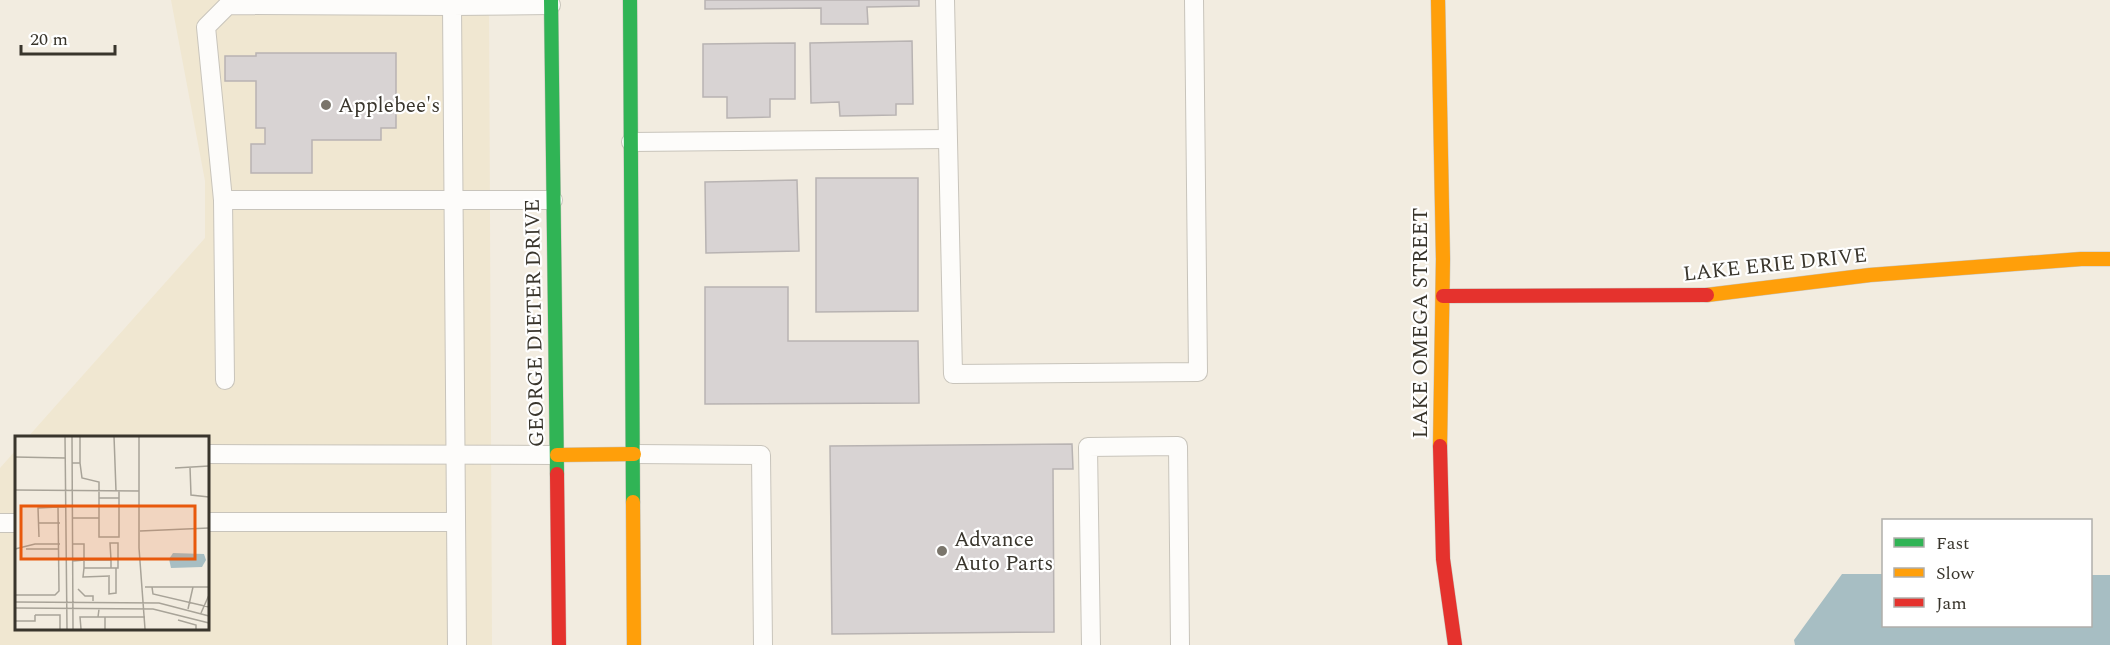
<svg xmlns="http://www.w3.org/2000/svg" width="2110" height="645" viewBox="0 0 2110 645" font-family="Spectral,serif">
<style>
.built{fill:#f0e7d1}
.water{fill:#a7bec3}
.building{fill:#d8d3d3;stroke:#b8b3b2;stroke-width:1.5}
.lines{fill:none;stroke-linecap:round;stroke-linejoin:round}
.lane-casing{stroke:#c8c4bb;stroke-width:20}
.fast-casing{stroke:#c8c4bb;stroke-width:15}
.slow-casing{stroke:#c8c4bb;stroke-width:15}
.jam-casing{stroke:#c8c4bb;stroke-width:15}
.lane{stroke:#fdfcfa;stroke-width:18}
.fast{stroke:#30b455;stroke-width:14}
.slow{stroke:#ff9f0a;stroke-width:14}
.jam{stroke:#e5322d;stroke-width:14}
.poi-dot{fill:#7a756b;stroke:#fff;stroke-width:2}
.labels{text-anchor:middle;stroke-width:4.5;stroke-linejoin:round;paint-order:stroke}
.poi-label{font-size:21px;fill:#39352c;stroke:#fff;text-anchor:start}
.street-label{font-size:21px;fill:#39352c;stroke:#fff}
.inset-road{fill:none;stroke:#a8a398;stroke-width:1.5}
.view{fill:#e8590c;fill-opacity:0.15;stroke:#e8590c;stroke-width:3}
.inset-edge{fill:none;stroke:#39352c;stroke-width:3}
</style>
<rect width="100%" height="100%" fill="#f2ece0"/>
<path class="built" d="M171 0H489L492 645H0V468L16 450V628H207V438H27L205 238V181Z"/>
<path class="water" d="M1842 574H1883L1884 626H2090L2091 575H2110V645H1795L1794 640Z"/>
<g class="building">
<path d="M705 0H919V6L867 7 868 24H821V8L705 9Z"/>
<path d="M912 41 913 104H896V115L840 116 839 102 811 103 810 43Z"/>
<path d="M795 43V99H770V117L727 118V97H703V44Z"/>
<path d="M256 53H396V128H381V140H312V173H251V144H265V128H256V81H225V56H256Z"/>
<path d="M816 178H918V311L816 312Z"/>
<path d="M797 180 799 251 706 253 705 182Z"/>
<path d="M705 287H788V341H918L919 403 705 404Z"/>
<path d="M1072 444 1073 469H1053L1054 632 832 634 830 446Z"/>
</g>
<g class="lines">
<defs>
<g id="lane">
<path d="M945 0 953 374 1198 372 1194 0"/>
<path d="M631 142 947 139"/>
<path d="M223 200H553"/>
<path d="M225 380 223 200 206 27 228 5 452 6"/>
<path d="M207 454 557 455"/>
<path d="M634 454 761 455 763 645"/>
<path d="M207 522H456"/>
<path d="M0 523H16"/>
<path d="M457 645 452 6 551 5"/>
<path d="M1091 645 1088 447 1178 446 1180 645"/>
</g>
<g id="fast">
<path d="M551 0 557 474"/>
<path d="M630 0 633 502"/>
</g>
<g id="slow">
<path d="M1438 0 1443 259 1440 446"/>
<path d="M1707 295 1870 275 2081 259H2110"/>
<path d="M557 455 634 454"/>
<path d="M633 502 634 645"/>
</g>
<g id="jam">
<path d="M1443 296 1707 295"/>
<path d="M1440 446 1443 559 1455 645"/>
<path d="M557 474 559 645"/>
</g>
</defs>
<use href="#lane" class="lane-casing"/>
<use href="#fast" class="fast-casing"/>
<use href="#slow" class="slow-casing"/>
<use href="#jam" class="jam-casing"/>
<use href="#lane" class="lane"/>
<use href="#fast" class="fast"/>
<use href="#slow" class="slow"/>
<use href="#jam" class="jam"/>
</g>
<g class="poi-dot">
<circle cx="326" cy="105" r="6"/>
<circle cx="942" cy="551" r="6"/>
</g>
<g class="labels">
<g class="poi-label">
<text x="338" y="112">Applebee's</text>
<text x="954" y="546">Advance<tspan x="954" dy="24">Auto Parts</tspan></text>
</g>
<g class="street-label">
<text transform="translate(1775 264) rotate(-6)" y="7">LAKE ERIE DRIVE</text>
<text transform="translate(534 323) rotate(-91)" y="7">GEORGE DIETER DRIVE</text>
<text transform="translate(1420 323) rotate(-90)" y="7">LAKE OMEGA STREET</text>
</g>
</g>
<g transform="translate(15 436)">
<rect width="194" height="194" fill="#f2ece0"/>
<path d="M158 117 189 118 191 124 187 131 156 132 154 123Z" fill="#a7bec3"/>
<path class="inset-road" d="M50 0 52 193M57 0 58 193M99 0 101 55M124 0V112L130 193M0 21 50 22M57 27H65V0M65 27 67 42 84 46V101H104V55M175 31 176 59 194 61M160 32 194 30M0 54 124 55M84 62H104M58 82H84M24 87H45M125 95 194 92M24 101 23 72 43 71M58 108H69V124L58 125M0 113 20 108H45M11 113H43M96 124H69V132H103V107H95L96 124V132M69 132 68 141 95 140M94 140V158L101 157V132M130 151H194M137 151 138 158 194 171M63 153 70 160H78V165M0 159H40L44 155 43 71H51M0 166 144 167 194 180M0 172 138 173 194 187M173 173 178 151M186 177 194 159M20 179H45V193M83 181H90V193M90 181H130M163 184 181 189V193M0 185H20V179M66 193 65 181H83L84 173"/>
<path class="view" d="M6 70H180V123H6Z"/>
<rect width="194" height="194" class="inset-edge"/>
</g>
<rect x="1882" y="519" width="210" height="108" fill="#ffffff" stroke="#b0aeab" stroke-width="1.5"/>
<rect x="1894" y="538" width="30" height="9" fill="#30b455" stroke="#b0aeab" stroke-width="1.5"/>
<text x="1936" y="549" font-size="18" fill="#39352c">Fast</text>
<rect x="1894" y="568" width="30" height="9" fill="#ff9f0a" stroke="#b0aeab" stroke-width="1.5"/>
<text x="1936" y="579" font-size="18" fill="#39352c">Slow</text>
<rect x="1894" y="598" width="30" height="9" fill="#e5322d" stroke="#b0aeab" stroke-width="1.5"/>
<text x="1936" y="609" font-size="18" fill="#39352c">Jam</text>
<path d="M21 45v9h94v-9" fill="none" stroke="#39352c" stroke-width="3"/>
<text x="30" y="45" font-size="18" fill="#39352c" stroke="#ffffff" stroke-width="4.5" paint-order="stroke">20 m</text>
</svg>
